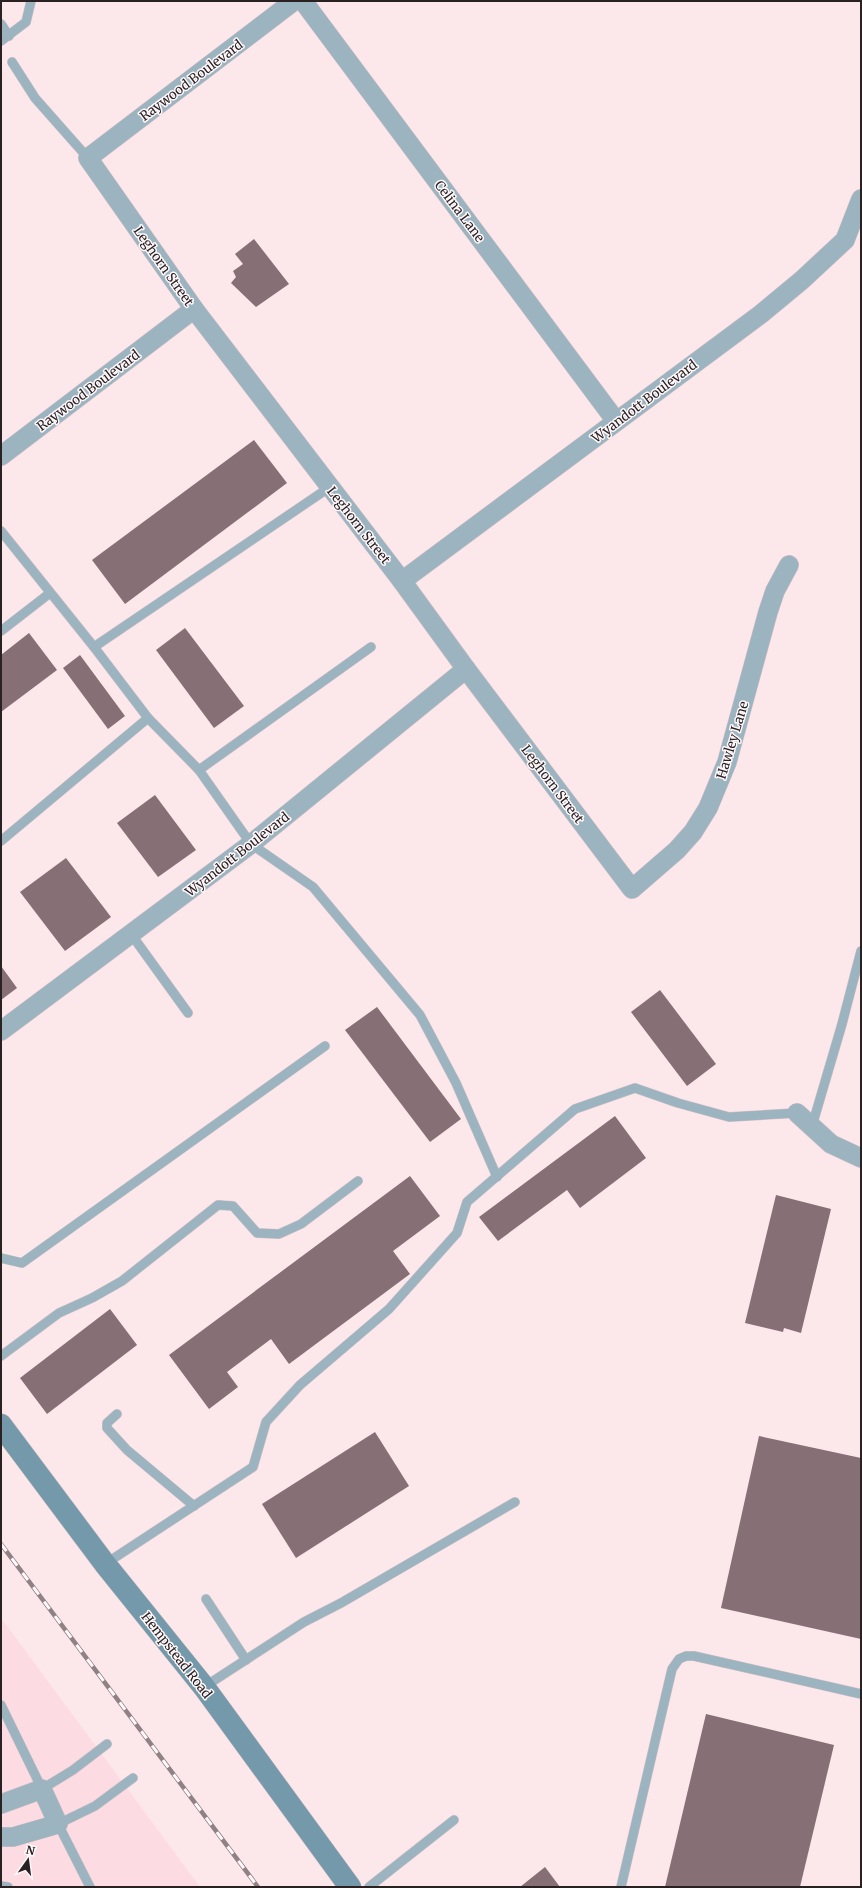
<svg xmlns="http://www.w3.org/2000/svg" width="862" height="1888" viewBox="0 0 862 1888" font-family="Merriweather,serif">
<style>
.built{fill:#fddbe3}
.building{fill:#866f75}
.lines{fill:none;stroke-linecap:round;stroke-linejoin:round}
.service-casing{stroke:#d6c3c7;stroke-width:10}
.minor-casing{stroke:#d6c3c7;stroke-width:20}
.secondary-casing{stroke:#d6c3c7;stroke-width:23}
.service{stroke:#9cb4c0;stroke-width:9}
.minor{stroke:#9cb4c0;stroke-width:19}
.secondary{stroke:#7399aa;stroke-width:22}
.rail-casing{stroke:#908184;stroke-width:4.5}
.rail{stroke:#fef8fa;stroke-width:3;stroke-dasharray:9;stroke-linecap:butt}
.labels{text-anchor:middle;stroke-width:3;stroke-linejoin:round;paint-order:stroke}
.street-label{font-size:13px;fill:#2a2123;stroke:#fef8fa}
</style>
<rect width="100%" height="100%" fill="#fce7eb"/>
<path class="built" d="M1 1618 194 1879 200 1887H1Z"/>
<g class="building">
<path d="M254 239 289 284 256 307 231 283 236 277 233 271 243 264 235 254Z"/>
<path d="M254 440 287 483 125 604 92 560Z"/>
<path d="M185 628 244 706 214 728 156 650Z"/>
<path d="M29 633 57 670 1 712V655Z"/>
<path d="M80 655 125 716 108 729 63 668Z"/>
<path d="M155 795 196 850 158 877 117 823Z"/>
<path d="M66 858 111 917 65 951 20 892Z"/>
<path d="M1 966 17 988 1 1000Z"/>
<path d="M660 990 716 1064 687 1086 631 1012Z"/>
<path d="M377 1007 461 1119 430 1142 345 1030Z"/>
<path d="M615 1116 646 1158 580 1208 567 1190 498 1241 479 1217Z"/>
<path d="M410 1176 440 1216 393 1251 410 1274 289 1364 271 1339 227 1372 238 1387 209 1409 169 1355Z"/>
<path d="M776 1195 831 1209 801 1333 784 1328 783 1332 745 1323Z"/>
<path d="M110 1309 137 1345 47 1414 20 1378Z"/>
<path d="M375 1432 409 1486 296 1558 262 1504Z"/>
<path d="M759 1436 861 1458V1639L721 1608Z"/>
<path d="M706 1714 834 1745 800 1887H665Z"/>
<path d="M545 1867 560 1887H520Z"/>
</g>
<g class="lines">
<defs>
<g id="service">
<path d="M1 24 9 36"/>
<path d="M1 41 26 22 31 1"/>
<path d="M12 62 35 98 88 158"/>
<path d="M1 531 94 647 148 718 199 770 251 844 313 887 420 1015 456 1083 497 1177"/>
<path d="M1 631 50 593"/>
<path d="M94 647 330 487"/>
<path d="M199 770 371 647"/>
<path d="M1 841 148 718"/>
<path d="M131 934 188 1013"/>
<path d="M812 1126 842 1024 861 951"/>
<path d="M1 1258 22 1263 325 1046"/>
<path d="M1 1356 59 1313 92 1298 122 1281 218 1205 233 1206 257 1233 279 1234 301 1224 358 1181"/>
<path d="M117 1414 107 1423V1428L127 1450 194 1506"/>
<path d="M105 1564 253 1467 266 1422 300 1385 389 1309 457 1233 467 1202 575 1109 635 1088 678 1103 729 1117 797 1113"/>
<path d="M206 1599 246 1660"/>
<path d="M204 1687 304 1622 341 1603 515 1502"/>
<path d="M1 1705 42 1789 73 1770 107 1744"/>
<path d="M1 1886 8 1887"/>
<path d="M90 1887 58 1824 95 1806 133 1778"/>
<path d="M369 1887 454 1820"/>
<path d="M621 1887 672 1669 679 1659 686 1656H694L861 1694"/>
</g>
<g id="minor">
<path d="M294 1 88 158 194 309 402 581 466 669 632 889 677 850 693 832 708 808 727 762 768 612 775 591 789 565"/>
<path d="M303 1 616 421"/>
<path d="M1 456 194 309"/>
<path d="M402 581 761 314 802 280 845 240 861 199"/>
<path d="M1 1031 251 844 466 669"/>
<path d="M797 1113 831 1144 861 1158"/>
<path d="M1 1804 42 1789 58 1824 13 1837H1"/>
</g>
<path id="secondary" d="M1 1425 105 1564 204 1687 350 1887"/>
</defs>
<use href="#service" class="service-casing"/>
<use href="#minor" class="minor-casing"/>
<use href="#secondary" class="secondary-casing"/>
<use href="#service" class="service"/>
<use href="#minor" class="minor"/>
<use href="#secondary" class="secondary"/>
<defs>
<path id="rail" d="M1 1544 258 1887"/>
</defs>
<use href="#rail" class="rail-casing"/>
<use href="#rail" class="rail"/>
</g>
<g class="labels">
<g class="street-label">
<text transform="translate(191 80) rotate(-37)" y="5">Raywood Boulevard</text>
<text transform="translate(460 211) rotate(53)" y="5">Celina Lane</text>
<text transform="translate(164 266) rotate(55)" y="5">Leghorn Street</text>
<text transform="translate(88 390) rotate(-37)" y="5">Raywood Boulevard</text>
<text transform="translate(644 401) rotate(-37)" y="5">Wyandott Boulevard</text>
<text transform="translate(359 525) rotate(52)" y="5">Leghorn Street</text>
<text transform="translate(732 740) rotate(-73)" y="5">Hawley Lane</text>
<text transform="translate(553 784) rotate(53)" y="5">Leghorn Street</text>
<text transform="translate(237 854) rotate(-38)" y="5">Wyandott Boulevard</text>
<text transform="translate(177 1655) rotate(52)" y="5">Hempstead Road</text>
</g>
</g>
<rect width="862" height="1888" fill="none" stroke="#2a2123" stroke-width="4"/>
<g transform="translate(28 1860) rotate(14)" stroke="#fef8fa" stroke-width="3" paint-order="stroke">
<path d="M0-3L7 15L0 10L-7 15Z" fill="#2a2123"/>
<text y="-6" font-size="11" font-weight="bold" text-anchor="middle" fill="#2a2123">N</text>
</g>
</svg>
